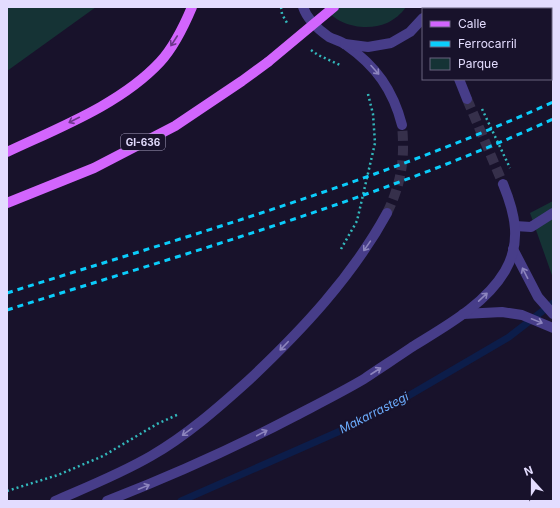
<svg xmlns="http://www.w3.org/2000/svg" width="560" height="508" viewBox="0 0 560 508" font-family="Inter,sans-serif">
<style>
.green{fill:#153335}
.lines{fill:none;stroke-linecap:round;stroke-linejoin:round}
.stream{stroke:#0c1d4a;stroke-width:7}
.street-tunnel{stroke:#36304b;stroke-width:10;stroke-dasharray:10 5;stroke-linecap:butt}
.path{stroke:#33b8bc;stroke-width:2.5;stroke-dasharray:2 3;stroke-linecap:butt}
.lane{stroke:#473d89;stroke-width:10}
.street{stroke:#473d89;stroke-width:10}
.primary{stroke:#d265fd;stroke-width:10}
.rail{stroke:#0bcdfb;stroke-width:3;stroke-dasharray:6 5;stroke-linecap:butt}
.primary-bridge{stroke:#d265fd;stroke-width:10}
.oneway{stroke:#6c378a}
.oneway2{stroke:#8d85be}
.labels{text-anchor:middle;stroke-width:4;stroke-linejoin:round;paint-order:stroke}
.shield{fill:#18122b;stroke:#a69fbf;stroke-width:1}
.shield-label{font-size:10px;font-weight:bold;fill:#e3dcfe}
.water-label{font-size:12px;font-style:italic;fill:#6cacfd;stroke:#18122b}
</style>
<rect width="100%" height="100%" fill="#18122b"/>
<g class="green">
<path d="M7 7H96L7 71Z"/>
<path d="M325 7H406C401 14 395 19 387 23 367 32 336 26 325 7Z"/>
<path d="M553 201V278L530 213Z"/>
</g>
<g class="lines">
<path class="stream" d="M181 501 347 428 403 399 509 337 553 303"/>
<g class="street-tunnel">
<path d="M467 99 503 184"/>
<path d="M387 213C402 182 405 158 402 125"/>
</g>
<g class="path">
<path d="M281 7 282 14 287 23"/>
<path d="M311 50 318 55 340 65"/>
<path d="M482 109 510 168"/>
<path d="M341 249 357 221 375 143 373 114 368 94"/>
<path d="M7 491 58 475 103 456 157 424 179 414"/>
</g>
<g class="lane">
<path d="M513 249 538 297 553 314"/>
<path d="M463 314 502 312 522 315 553 328"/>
</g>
<g class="street">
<path d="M303 7C307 19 319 30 329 37 335 40 341 41 346 45 376 66 393 90 402 125"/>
<path d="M438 7V9"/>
<path d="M428 9 429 7"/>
<path d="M345 44 368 47 391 43 410 32 423 18"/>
<path d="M459 79 467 99"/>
<path d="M515 226 531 227 553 213"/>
<path d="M55 501C87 487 120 474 151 456 186 436 218 408 249 380 302 330 352 277 387 213"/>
<path d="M107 501C171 476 234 448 295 416 318 404 342 392 364 379 380 368 396 358 412 347 444 327 485 305 505 271 522 242 515 213 503 184"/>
</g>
<g class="primary">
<path d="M7 152C58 128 121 104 160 62 174 47 184 26 192 7"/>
<path d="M7 203 94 168 175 126 242 81 268 62"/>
</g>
<g class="rail">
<path d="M7 293C191 235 377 182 553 102"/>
<path d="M7 310C190 252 378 199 553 119"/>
</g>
<path class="primary-bridge" d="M268 62 334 7"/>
</g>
<defs><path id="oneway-shaft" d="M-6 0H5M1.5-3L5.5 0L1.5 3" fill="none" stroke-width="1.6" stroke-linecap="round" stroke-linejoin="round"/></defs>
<g class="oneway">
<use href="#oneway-shaft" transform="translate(174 41) rotate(123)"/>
<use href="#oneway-shaft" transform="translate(74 120) rotate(153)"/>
</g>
<g class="oneway2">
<use href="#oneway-shaft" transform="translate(375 70) rotate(48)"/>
<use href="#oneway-shaft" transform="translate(367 246) rotate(125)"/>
<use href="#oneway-shaft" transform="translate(525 273) rotate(-117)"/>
<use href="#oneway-shaft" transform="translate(483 297) rotate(-43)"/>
<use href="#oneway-shaft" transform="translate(537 321) rotate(22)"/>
<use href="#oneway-shaft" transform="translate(284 346) rotate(134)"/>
<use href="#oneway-shaft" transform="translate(376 371) rotate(-33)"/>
<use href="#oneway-shaft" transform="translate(187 432) rotate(144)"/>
<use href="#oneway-shaft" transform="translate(262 433) rotate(-28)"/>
<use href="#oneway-shaft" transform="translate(144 487) rotate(-22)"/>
</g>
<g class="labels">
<rect class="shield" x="121" y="134" width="44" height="16" rx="3"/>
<g class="shield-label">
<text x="143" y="146">GI-636</text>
</g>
<g class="water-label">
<text transform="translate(374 413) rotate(-27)" y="4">Makarrastegi</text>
</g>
</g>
<rect width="560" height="508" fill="none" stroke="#e3dcfe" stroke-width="16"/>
<rect x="422" y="8" width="130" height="72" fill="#18122b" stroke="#69637f"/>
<rect x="430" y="21" width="20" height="6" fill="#d265fd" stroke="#69637f"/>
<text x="458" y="28" font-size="12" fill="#e3dcfe">Calle</text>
<rect x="430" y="41" width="20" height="6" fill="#0bcdfb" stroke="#69637f"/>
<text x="458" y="48" font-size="12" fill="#e3dcfe">Ferrocarril</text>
<rect x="430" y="58" width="20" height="12" fill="#153335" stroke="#69637f"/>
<text x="458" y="68" font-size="12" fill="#e3dcfe">Parque</text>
<g transform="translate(532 480) rotate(339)" stroke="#18122b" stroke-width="3" paint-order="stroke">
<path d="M0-3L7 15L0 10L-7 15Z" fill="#e3dcfe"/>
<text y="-6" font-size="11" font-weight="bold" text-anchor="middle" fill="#e3dcfe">N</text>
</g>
</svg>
